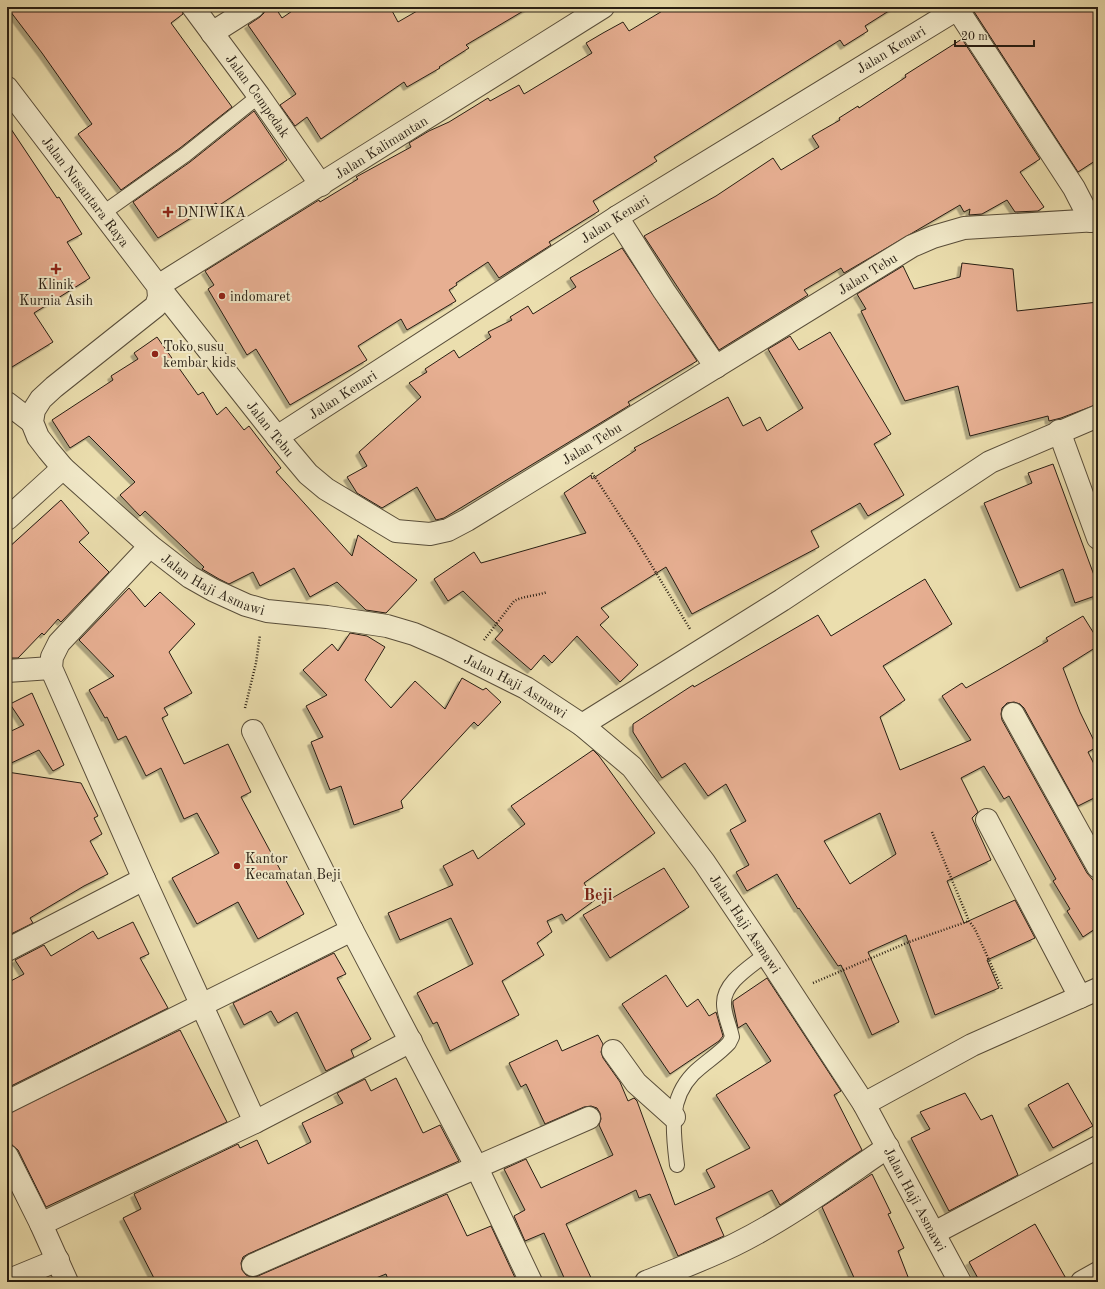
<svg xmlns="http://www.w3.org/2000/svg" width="1105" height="1289" viewBox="0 0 1105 1289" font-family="'Old Standard TT',serif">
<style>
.building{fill:#e7af92;stroke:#281e13;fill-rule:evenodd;filter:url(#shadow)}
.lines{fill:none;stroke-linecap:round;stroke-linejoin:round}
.service-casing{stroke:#594e3a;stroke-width:16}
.minor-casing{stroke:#594e3a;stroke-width:24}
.tertiary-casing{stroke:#594e3a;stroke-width:24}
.path{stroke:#281e13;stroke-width:2.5;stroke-dasharray:1 2;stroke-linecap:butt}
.service{stroke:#f2eaca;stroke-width:14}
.minor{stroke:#f2eaca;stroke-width:22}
.tertiary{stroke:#f2eaca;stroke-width:22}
.poi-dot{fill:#8f2418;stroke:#f2eaca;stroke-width:1.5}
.labels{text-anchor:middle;stroke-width:4;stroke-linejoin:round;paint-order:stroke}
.street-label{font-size:14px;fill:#281e13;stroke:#f2eaca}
.poi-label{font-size:14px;fill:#281e13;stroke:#f2eaca;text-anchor:start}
.quarter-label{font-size:16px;font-weight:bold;fill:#7a1f14;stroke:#f2eaca}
</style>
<defs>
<filter id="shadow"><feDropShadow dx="-3.5" dy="3.5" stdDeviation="0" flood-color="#0004"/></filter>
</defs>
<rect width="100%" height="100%" fill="#ebdeae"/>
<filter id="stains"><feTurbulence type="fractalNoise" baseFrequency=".005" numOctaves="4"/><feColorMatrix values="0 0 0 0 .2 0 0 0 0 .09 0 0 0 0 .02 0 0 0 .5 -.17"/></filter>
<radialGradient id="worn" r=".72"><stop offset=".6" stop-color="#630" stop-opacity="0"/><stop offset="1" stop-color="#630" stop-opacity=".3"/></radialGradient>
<g class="building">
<path d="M7 7H181L183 14 171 23 232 107 180 148 121 190 78 134 92 124 42 53Z"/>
<path d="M265 7H275L282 18 298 7H390L398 22 424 7H530L466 45 469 48 439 67 440 68 407 87 404 82 321 139 307 117 295 126 280 105 296 94 248 25 260 17 264 13Z"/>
<path d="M669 7H895L865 26 868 31 844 46 840 40 654 157 657 161 593 201 599 211 549 242 551 245 499 278 488 262 456 283 457 285 449 290 456 301 407 330 401 319 358 346 367 360 290 405 256 349 247 355 208 289 214 285 205 271 319 200 320 202 358 179 356 177 411 147 409 143 429 131 449 122 488 98 490 101 519 85 524 94 592 53 586 43 603 33 623 22 629 31Z"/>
<path d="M971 7H1098V159L1078 172Z"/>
<path d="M962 39 1040 159 1020 172 1044 207 1038 211 1015 212 1007 200 982 214 969 215 970 209 964 212 960 205 844 273 841 268 804 290 808 295 719 350 644 236 716 196 773 158 781 170 819 147 812 136 840 120 839 118 858 106 859 108 906 77 905 75Z"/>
<path d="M254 111 287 160 218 206 216 203 158 238 133 202 190 162Z"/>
<path d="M7 123 57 198 59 197 82 234 67 242 90 278 34 313 53 342 7 370Z"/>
<path d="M622 248 697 361 628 402 630 405 444 518 436 520 417 487 382 508 357 493 347 477 367 466 359 452 421 397 409 383 427 372 425 369 454 350 459 358 491 337 488 332 512 320 510 317 528 306 533 314 576 287 570 278Z"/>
<path d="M962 263 1013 269 1017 311 1098 302V404L1061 418 1049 421 1048 416 970 436 958 386 905 401 861 311 866 309 857 294 903 266 914 289 960 277Z"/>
<path d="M830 332 891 434 874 444 904 495 868 516 860 503 811 531 819 547 692 614 666 567 601 608 609 617 600 625 638 665 620 682 577 636 552 663 544 655 531 670 495 639 503 630 463 591 448 601 434 579 474 552 481 563 586 533 564 493 591 475 592 479 636 450 634 448 728 397 743 426 760 417 767 431 803 408 768 349 790 336 799 350Z"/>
<path d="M157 337 198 395 203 392 217 415 226 407 244 430 249 426 281 468 276 472 352 556 358 535 417 580 386 613 366 610 337 582 310 597 294 568 260 586 253 572 229 584 219 579 202 569 204 567 145 511 140 516 120 495 135 482 89 436 70 448 52 420 113 380 111 376 138 359 134 353Z"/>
<path d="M1053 464 1098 586V595L1075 603 1063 569 1020 588 984 503 1032 483 1028 473Z"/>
<path d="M61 500 89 533 79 542 109 572 61 622 58 619 44 635 42 633 18 658H7V549Z"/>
<path d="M925 579 952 624 883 666 905 700 880 717 900 770 971 740 942 696 962 683 966 688 998 670 1048 641 1046 638 1083 616 1098 640V646L1063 668 1080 712 1097 747 1088 752 1098 772V796L1078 806 1024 708 1020 704 1014 702 1007 703 1002 708 1001 714 1002 720 1087 873 1098 886V927L1083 937 1067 911 1070 909 1053 881 1056 879 1009 796 1004 799 984 766 961 778 978 812 972 818 991 860 947 881 964 923 1015 900 1035 938 987 960 999 988 935 1015 906 935 868 952 899 1022 872 1035 841 965 838 966 799 908 798 909 777 874 747 891 736 872 749 865 730 830 746 821 726 784 708 796 685 763 662 778 633 732V724L693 685 694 687 818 615 831 636ZM880 813 896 854 850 884 824 841Z"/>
<path d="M129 588 145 607 160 592 195 624 169 652 192 693 164 708 168 715 162 718 184 764 228 744 251 792 241 797 304 914 258 939 238 902 197 924 172 878 219 853 197 813 184 819 161 768 146 776 126 736 118 740 107 717 105 718 89 690 114 676 79 640Z"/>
<path d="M350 633 367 636 385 647 365 680 391 708 415 681 445 709 462 678 483 690 486 688 501 702 478 726 474 722 401 801 403 808 354 825 341 786 330 790 311 742 323 737 306 706 327 695 303 670 332 644 338 651Z"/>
<path d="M32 693 64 765 53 771 39 750 7 765V733L24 725 10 704Z"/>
<path d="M593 750 599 756 655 833 584 883 595 900 566 921 562 914 547 921 552 932 537 943 544 955 502 981 519 1015 450 1051 437 1022 433 1024 417 993 473 964 451 918 400 940 388 913 453 885 443 866 473 850 478 859 525 824 511 806Z"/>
<path d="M7 772 81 783 98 816 94 818 102 834 90 841 108 874 84 886 30 918 33 923 7 936Z"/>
<path d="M664 868 689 907 610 958 583 915Z"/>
<path d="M133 922 149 954 140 958 168 1008 7 1088V983L24 974 15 960 44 945 51 956 93 931 98 939Z"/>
<path d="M334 953 346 974 337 978 371 1039 351 1050 354 1057 326 1071 297 1012 278 1023 271 1011 244 1025 233 1003Z"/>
<path d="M666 975 687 1007 698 999 709 1016 716 1012 723 1036 719 1041 670 1074 622 1004Z"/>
<path d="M767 978 841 1091 834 1095 862 1150 780 1205 772 1190 716 1218 724 1236 678 1256 650 1194 639 1198 636 1190 566 1224 593 1282H566L544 1233 525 1241 514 1216 525 1210 504 1169 526 1159 541 1188 613 1155 599 1125 601 1119 600 1113 597 1108 591 1106 584 1107 545 1124 526 1084 521 1087 509 1063 557 1040 562 1051 598 1035 603 1044 601 1052 603 1058 620 1082 628 1101 634 1098 637 1101 675 1205 715 1187 706 1170 750 1148 716 1095 771 1061 746 1023 738 1028 733 1004V1001Z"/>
<path d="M180 1030 227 1122 46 1207 18 1150 12 1145 7 1134V1114Z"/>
<path d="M396 1078 423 1133 440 1125 459 1161 248 1254 243 1257 241 1263 242 1270 246 1275 251 1277 258 1276 447 1194 467 1236 491 1226 517 1282H389L386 1274 366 1282H156L123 1218 141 1209 134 1194 238 1144 240 1148 257 1140 268 1164 311 1142 302 1123 343 1103 337 1093 365 1079 371 1091Z"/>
<path d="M1068 1083 1093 1126 1053 1148 1028 1105Z"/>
<path d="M965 1093 981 1120 992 1115 1018 1175 949 1211 911 1138 930 1129 920 1112Z"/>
<path d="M872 1174 891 1213 888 1214 904 1248 898 1251 910 1282H856L822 1207Z"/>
<path d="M1035 1224 1068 1282H980L969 1262Z"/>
</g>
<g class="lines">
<defs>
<g id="service">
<path d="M103 213 185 155 259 96"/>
<path d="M677 1165C673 1132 668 1100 693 1074 704 1063 718 1055 729 1043L732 1037C730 1027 724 1015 724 1004 723 982 752 966 766 954"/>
</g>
<g id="minor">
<path id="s1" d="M193 7 259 96 321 185"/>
<path id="s2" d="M603 7 158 286 277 437 308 474 326 489 396 531 430 534 448 530 467 520 912 246 933 237 964 228 1098 220"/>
<path d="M956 7 1074 188 1091 221"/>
<path d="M212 33 253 7"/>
<path d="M617 217 664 291 716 367"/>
<path d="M7 403 32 422"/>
<path d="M1059 431 1098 538"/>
<path id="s3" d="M277 437 617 217 957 9"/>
<path d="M7 519 63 468"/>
<path d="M150 546 59 643 52 657 51 668 144 879 255 1122"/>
<path d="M7 671 51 668"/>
<path d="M1013 714 1098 867"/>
<path d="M582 725 782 600 990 462 1098 416"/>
<path d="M253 731 352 930 477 1168 531 1282"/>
<path d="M987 820 1080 997"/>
<path d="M7 950 144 879"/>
<path d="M613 1051 636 1083 674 1117"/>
<path d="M7 1102 352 930"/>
<path d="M864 1104 972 1045 1098 989"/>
<path d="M7 1156 41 1224"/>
<path d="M934 1233 1098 1147"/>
<path d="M253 1265 589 1118"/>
<path d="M7 1281 58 1260"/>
<path d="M67 1282 41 1224 255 1122 411 1041"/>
<path d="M646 1282C676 1270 705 1259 734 1245 789 1218 838 1181 888 1147"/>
<path d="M1082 1282 1098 1273"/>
</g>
<g id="tertiary">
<path id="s4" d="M7 88 158 286 159 297 156 306 54 387 41 399 34 410 32 422 38 437 48 450 63 468 150 546 190 577 213 590 246 605 267 611 327 617 387 626 414 634 446 648 526 688 582 725 632 767 704 862 766 954 864 1104 960 1282"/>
</g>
</defs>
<use href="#service" class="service-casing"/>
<use href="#minor" class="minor-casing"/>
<use href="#tertiary" class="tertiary-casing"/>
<g class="path">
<path d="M592 473 638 543 690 629"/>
<path d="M484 640 514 601C523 596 536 596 547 592"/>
<path d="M245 708 256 663 260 635"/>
<path d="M932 832 969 921 975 929 1002 989"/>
<path d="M813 983 909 942 969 921"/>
</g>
<use href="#service" class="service"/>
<use href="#minor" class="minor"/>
<use href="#tertiary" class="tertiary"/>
</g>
<g class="poi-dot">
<path d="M166 206h4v4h4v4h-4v4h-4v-4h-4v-4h4z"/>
<path d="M54 263h4v4h4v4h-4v4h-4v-4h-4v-4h4z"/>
<circle cx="222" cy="296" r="4"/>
<circle cx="155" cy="354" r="4"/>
<circle cx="237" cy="866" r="4"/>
</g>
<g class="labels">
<g class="street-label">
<text dy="5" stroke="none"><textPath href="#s3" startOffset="726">Jalan Kenari</textPath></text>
<text dy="5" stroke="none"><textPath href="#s1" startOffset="110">Jalan Cempedak</textPath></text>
<text transform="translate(381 147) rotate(-32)" y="5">Jalan Kalimantan</text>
<text dy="5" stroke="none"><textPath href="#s4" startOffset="130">Jalan Nusantara Raya</textPath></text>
<text dy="5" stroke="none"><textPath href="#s3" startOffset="402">Jalan Kenari</textPath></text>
<text dy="5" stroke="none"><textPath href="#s2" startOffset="1415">Jalan Tebu</textPath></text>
<text dy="5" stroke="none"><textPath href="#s3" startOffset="78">Jalan Kenari</textPath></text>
<text dy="5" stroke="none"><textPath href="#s2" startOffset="707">Jalan Tebu</textPath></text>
<text dy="5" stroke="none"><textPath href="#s2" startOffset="1091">Jalan Tebu</textPath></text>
<text dy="5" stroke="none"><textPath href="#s4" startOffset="690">Jalan Haji Asmawi</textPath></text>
<text dy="5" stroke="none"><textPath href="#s4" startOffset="1014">Jalan Haji Asmawi</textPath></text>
<text dy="5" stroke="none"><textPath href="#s4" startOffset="1350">Jalan Haji Asmawi</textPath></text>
<text dy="5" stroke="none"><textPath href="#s4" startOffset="1674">Jalan Haji Asmawi</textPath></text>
</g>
<g class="poi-label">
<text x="177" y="217">DNIWIKA</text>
<text x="56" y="289" text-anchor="middle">Klinik<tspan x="56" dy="16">Kurnia Asih</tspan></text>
<text x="230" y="301">indomaret</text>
<text x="163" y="351">Toko susu<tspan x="163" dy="16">kembar kids</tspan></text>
<text x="245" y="863">Kantor<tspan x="245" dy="16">Kecamatan Beji</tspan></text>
</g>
<g class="quarter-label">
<text x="598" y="900">Beji</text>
</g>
</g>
<rect width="1105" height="1289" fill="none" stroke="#ebdeae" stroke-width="24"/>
<rect x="8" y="8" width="1089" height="1273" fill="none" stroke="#281e13" stroke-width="2"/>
<rect x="12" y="12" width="1081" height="1265" fill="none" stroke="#281e13"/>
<path d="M955 40v6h79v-6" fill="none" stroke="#281e13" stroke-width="2"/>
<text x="961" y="40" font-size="12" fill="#281e13" stroke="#f2eaca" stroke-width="3" paint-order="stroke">20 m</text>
<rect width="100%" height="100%" filter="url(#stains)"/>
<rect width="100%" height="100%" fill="url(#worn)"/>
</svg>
